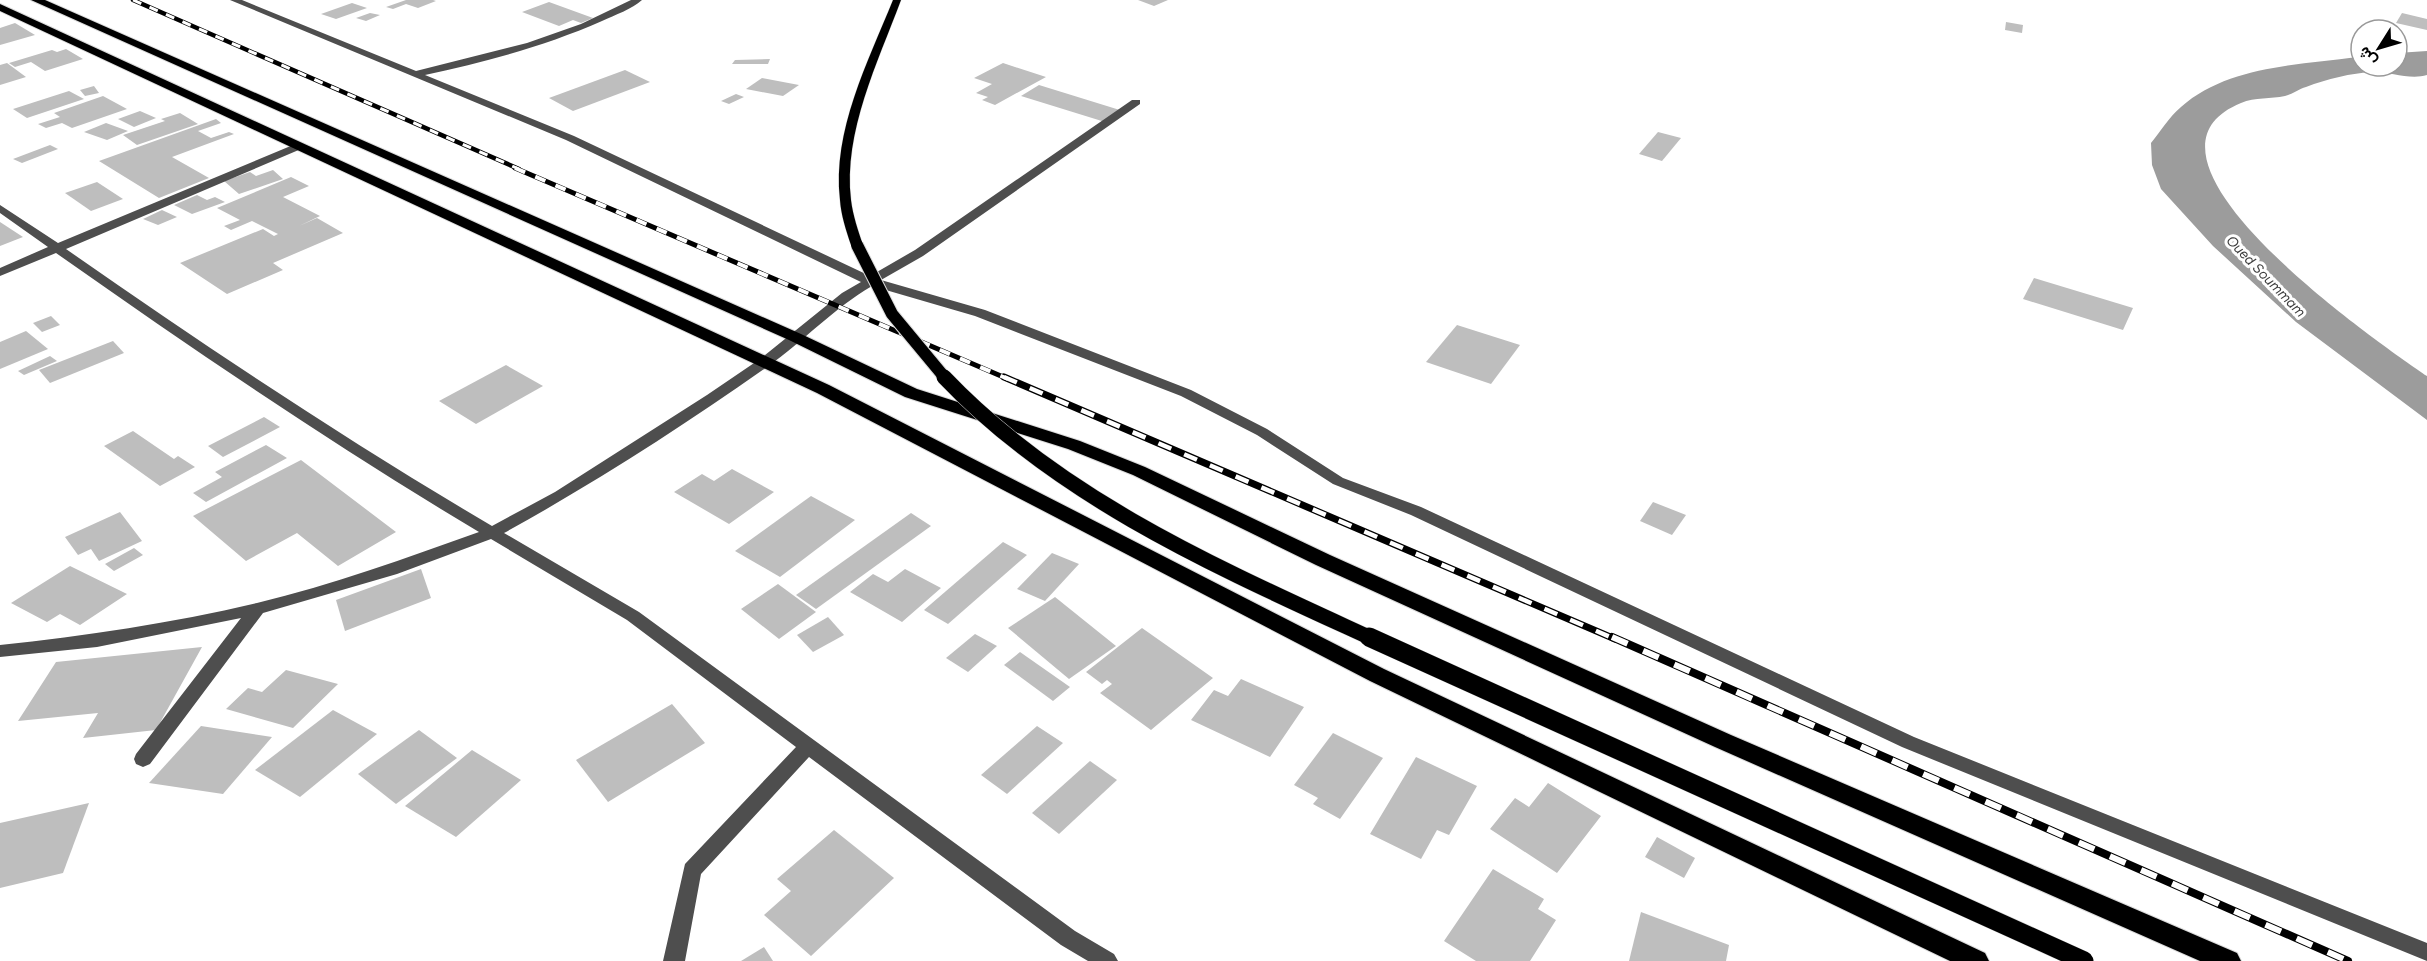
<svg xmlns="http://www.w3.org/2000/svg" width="2427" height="961" viewBox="0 0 2427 961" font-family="Figtree,Vazirmatn,sans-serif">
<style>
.water{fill:#9c9c9c}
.building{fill:#bebebe}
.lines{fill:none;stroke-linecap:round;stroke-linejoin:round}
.major-casing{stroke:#dbdbdb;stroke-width:1}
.highway-casing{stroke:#dbdbdb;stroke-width:2}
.minor{fill:#4e4e4e;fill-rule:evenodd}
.major{fill:#000;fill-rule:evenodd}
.highway{fill:#000;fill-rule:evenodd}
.rail-far3-casing{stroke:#000;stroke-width:4.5}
.rail-far2-casing{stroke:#000;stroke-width:5}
.rail-far1-casing{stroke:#000;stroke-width:7}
.rail-casing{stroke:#000;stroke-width:8}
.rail-far3{stroke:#fff;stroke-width:3;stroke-dasharray:9;stroke-linecap:butt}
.rail-far2{stroke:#fff;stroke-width:4;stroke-dasharray:11;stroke-linecap:butt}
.rail-far1{stroke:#fff;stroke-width:4.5;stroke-dasharray:14;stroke-linecap:butt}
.rail{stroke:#fff;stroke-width:6;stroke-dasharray:17;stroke-linecap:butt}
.major-bridge-far2-casing{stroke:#dbdbdb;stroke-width:14;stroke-linecap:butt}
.major-bridge-far1-casing{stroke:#dbdbdb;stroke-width:16;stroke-linecap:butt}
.major-bridge-casing{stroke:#dbdbdb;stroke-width:20;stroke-linecap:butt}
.major-bridge-far2{stroke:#000;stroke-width:12}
.major-bridge-far1{stroke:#000;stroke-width:15}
.major-bridge{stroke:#000;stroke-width:19}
.labels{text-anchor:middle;stroke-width:6;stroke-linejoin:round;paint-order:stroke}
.far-water-label{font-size:14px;font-style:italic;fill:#3d3d3d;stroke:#fff}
</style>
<rect width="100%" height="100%" fill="#fff"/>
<path class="water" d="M2427 51V75C2410 80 2391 72 2373 72 2351 73 2327 79 2306 87 2299 89 2293 94 2285 96 2271 99 2255 97 2241 103 2109 157 2380 344 2427 376V420L2296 322 2213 246 2161 189 2152 165 2151 143C2160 132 2169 117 2181 107 2227 66 2298 65 2357 57L2361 56V66H2397V53Z"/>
<g class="building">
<path d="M406 0H433L436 1 418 8 406 4 393 9 386 7Z"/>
<path d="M1138 0H1168L1154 6Z"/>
<path d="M549 2 593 18 581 23 573 20 559 26 522 12Z"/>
<path d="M352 3 367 8 336 19 321 14Z"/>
<path d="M370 13 380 15 366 21 356 18Z"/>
<path d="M2402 13 2427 19V30L2396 23Z"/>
<path d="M2006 22 2023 25 2022 33 2005 30Z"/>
<path d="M15 23 35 35 0 45V28Z"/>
<path d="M66 49 83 59 45 71 31 62 15 67 9 63 52 50 57 52Z"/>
<path d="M770 59 768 64H732L735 60Z"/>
<path d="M7 63 26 77 0 85V65Z"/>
<path d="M1003 63 1046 77 995 105 982 100 988 97 976 93 992 84 974 78Z"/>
<path d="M625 70 650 82 573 111 549 98Z"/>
<path d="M762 78 799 85 783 96 746 89Z"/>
<path d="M1039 85 1123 111 1105 122 1021 96Z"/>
<path d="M94 86 99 93 85 96 80 90Z"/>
<path d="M69 91 84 99 27 118 13 109Z"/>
<path d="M736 94 744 97 729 104 721 101Z"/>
<path d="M103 96 127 109 72 128 62 123 46 128 38 124 60 117 54 113Z"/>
<path d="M140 111 156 118 134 127 118 119Z"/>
<path d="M180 113 198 124 137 145 123 135 165 121 161 119Z"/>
<path d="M216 119 221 123 198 131 211 138 229 132 234 134 172 157 209 178 159 198 99 161Z"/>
<path d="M106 123 128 131 107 140 84 132Z"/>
<path d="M1658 132 1681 138 1662 161 1639 154Z"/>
<path d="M50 145 58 149 22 163 13 159Z"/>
<path d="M273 170 283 179 239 194 224 181 250 172 256 176Z"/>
<path d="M291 177 309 186 283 197 320 216 299 226 317 218 343 233 273 263 283 270 227 294 180 263 263 229 274 236 278 234 252 221 231 230 224 226 240 220 217 208Z"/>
<path d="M97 182 123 199 91 211 65 193Z"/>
<path d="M197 195 207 200 215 197 225 202 192 214 174 205Z"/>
<path d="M162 210 177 217 158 225 143 219Z"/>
<path d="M0 222 23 237 0 246Z"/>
<path d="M2034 278 2133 308 2123 330 2023 299Z"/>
<path d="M51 316 60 325 42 332 33 323Z"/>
<path d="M1457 325 1520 345 1491 384 1426 362Z"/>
<path d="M26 331 48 349 0 369V342Z"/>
<path d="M113 341 124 353 50 383 39 370Z"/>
<path d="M50 356 57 361 24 375 18 371Z"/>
<path d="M506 365 543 386 476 424 439 401Z"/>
<path d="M264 417 280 427 223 457 208 446Z"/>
<path d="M133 431 174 459 178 456 195 467 160 486 104 446Z"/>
<path d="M266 445 287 458 206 502 193 493 222 477 215 472Z"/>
<path d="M301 460 396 532 338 566 297 533 246 561 193 516Z"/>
<path d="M732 469 774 492 729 524 674 492 702 474 714 481Z"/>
<path d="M811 496 855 520 780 577 735 551Z"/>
<path d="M1653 502 1686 515 1672 535 1640 521Z"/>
<path d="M120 512 142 541 99 561 91 549 78 555 65 537Z"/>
<path d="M911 513 931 526 816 609 796 595Z"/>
<path d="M1003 542 1027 555 948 624 924 610Z"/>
<path d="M134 548 143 555 114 571 105 564Z"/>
<path d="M1052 553 1079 564 1045 601 1017 589Z"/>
<path d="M70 566 127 594 80 625 60 614 47 622 11 603Z"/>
<path d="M421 569 431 598 345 631 336 600Z"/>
<path d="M905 569 941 588 902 622 850 592 873 574 888 582Z"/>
<path d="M778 584 816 612 779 639 741 609Z"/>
<path d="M1055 597 1116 646 1069 679 1008 628Z"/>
<path d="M828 617 844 635 813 652 797 635Z"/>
<path d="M1142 628 1213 678 1151 730 1100 693 1112 684 1107 680 1102 684 1086 672Z"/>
<path d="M975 634 997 646 968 672 946 658Z"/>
<path d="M202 647 156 730 83 738 98 713 18 721 56 662Z"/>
<path d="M1020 652 1070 687 1053 701 1004 665Z"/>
<path d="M286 670 338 684 293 728 226 709 248 688 262 692Z"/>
<path d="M1241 679 1304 707 1270 757 1191 720 1214 690 1228 696Z"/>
<path d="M672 704 705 743 608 802 576 760Z"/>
<path d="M333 710 377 734 300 797 255 770Z"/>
<path d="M201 726 272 737 223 794 149 783Z"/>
<path d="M1037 726 1063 743 1007 794 981 775Z"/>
<path d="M419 730 457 758 396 804 358 774Z"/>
<path d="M1333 733 1383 758 1340 819 1313 804 1318 798 1294 785Z"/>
<path d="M472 750 521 780 456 837 405 806Z"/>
<path d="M1416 757 1477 786 1449 835 1437 830 1421 859 1370 834Z"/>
<path d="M1090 761 1117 780 1059 834 1032 813Z"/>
<path d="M1548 783 1601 816 1557 873 1490 829 1515 798 1529 807Z"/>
<path d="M89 803 63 873 0 888V823Z"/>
<path d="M834 830 894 878 811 956 764 915 791 891 777 879Z"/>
<path d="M1657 837 1695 858 1684 878 1645 857Z"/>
<path d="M1493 869 1544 899 1538 909 1556 920 1530 961H1476L1444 941Z"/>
<path d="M1641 912 1729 945 1726 961H1629Z"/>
<path d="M764 947 773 961H741Z"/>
</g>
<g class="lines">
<defs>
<path id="major" d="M893 0H901C878 62 843 132 851 200 853 216 858 230 863 245L857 249 851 245C846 230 841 215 840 200 832 131 868 62 893 0Z"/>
<g id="highway">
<path d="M31 0H45L801 334 917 389 1080 441 1145 467 1330 555 1731 735 2237 953 2241 961H2200L1715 747 1316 565 1133 475 1068 449 905 397 789 340Z"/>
<path d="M0 4 829 385 1384 669 1985 953 1989 961H1950L1370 681 817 393 0 11Z"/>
</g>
</defs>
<use href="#major" class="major-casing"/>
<use href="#highway" class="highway-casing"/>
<path class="minor" d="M230 0H242L416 71 527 43 581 24 631 0H642C632 9 615 15 602 21 545 46 486 62 425 75L574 136 870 276 915 250 1132 100H1140V104L923 256 881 280 985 310 1191 390 1267 429 1343 478 1421 507 1914 737 2427 943V961L1902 747 1411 515 1333 484 1257 435 1181 396 975 316 872 286C834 308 804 341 767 367 683 426 595 483 504 533L639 612 1075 931 1114 954 1118 961H1088L1061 945 809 757 701 874 685 961H663L685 864 796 747 627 620 491 539 397 574 263 613 150 764 143 767 136 764 134 759 136 754 241 618 97 647 0 657V645C86 636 172 623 257 603 332 585 406 558 479 532 333 445 194 350 56 253L0 276V268L48 247 0 213V205L58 243 293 145H301V149L66 249C205 346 346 440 492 526L555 492 707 395 760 359 842 293 861 282 566 140Z"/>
<use href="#major" class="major"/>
<use href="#highway" class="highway"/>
<defs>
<path id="rail-far3" d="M133 0 519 169"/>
<path id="rail-far2" d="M515 168 1008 379"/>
<path id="rail-far1" d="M1004 377 1615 639"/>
<path id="rail" d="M1612 637 2348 961"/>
</defs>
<use href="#rail-far3" class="rail-far3-casing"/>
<use href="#rail-far2" class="rail-far2-casing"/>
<use href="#rail-far1" class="rail-far1-casing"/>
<use href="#rail" class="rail-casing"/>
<use href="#rail-far3" class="rail-far3"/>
<use href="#rail-far2" class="rail-far2"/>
<use href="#rail-far1" class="rail-far1"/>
<use href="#rail" class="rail"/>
<defs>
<path id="major-bridge-far2" d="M857 245 892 314 946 379"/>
<path id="major-bridge-far1" d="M944 377C1061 500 1221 569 1373 639"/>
<path id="major-bridge" d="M1369 637 2084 961"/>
</defs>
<use href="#major-bridge-far2" class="major-bridge-far2-casing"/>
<use href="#major-bridge-far1" class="major-bridge-far1-casing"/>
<use href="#major-bridge" class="major-bridge-casing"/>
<use href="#major-bridge-far2" class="major-bridge-far2"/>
<use href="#major-bridge-far1" class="major-bridge-far1"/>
<use href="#major-bridge" class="major-bridge"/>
</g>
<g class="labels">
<g class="far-water-label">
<text transform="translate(2266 276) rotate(46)" y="5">Oued Soummam</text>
</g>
</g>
<g transform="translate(2379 48) rotate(233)"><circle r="28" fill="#ffffff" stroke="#999999" stroke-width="1.5"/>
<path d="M0-4.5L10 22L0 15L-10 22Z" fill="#000000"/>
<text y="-9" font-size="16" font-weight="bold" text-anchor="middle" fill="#000000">ش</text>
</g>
</svg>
